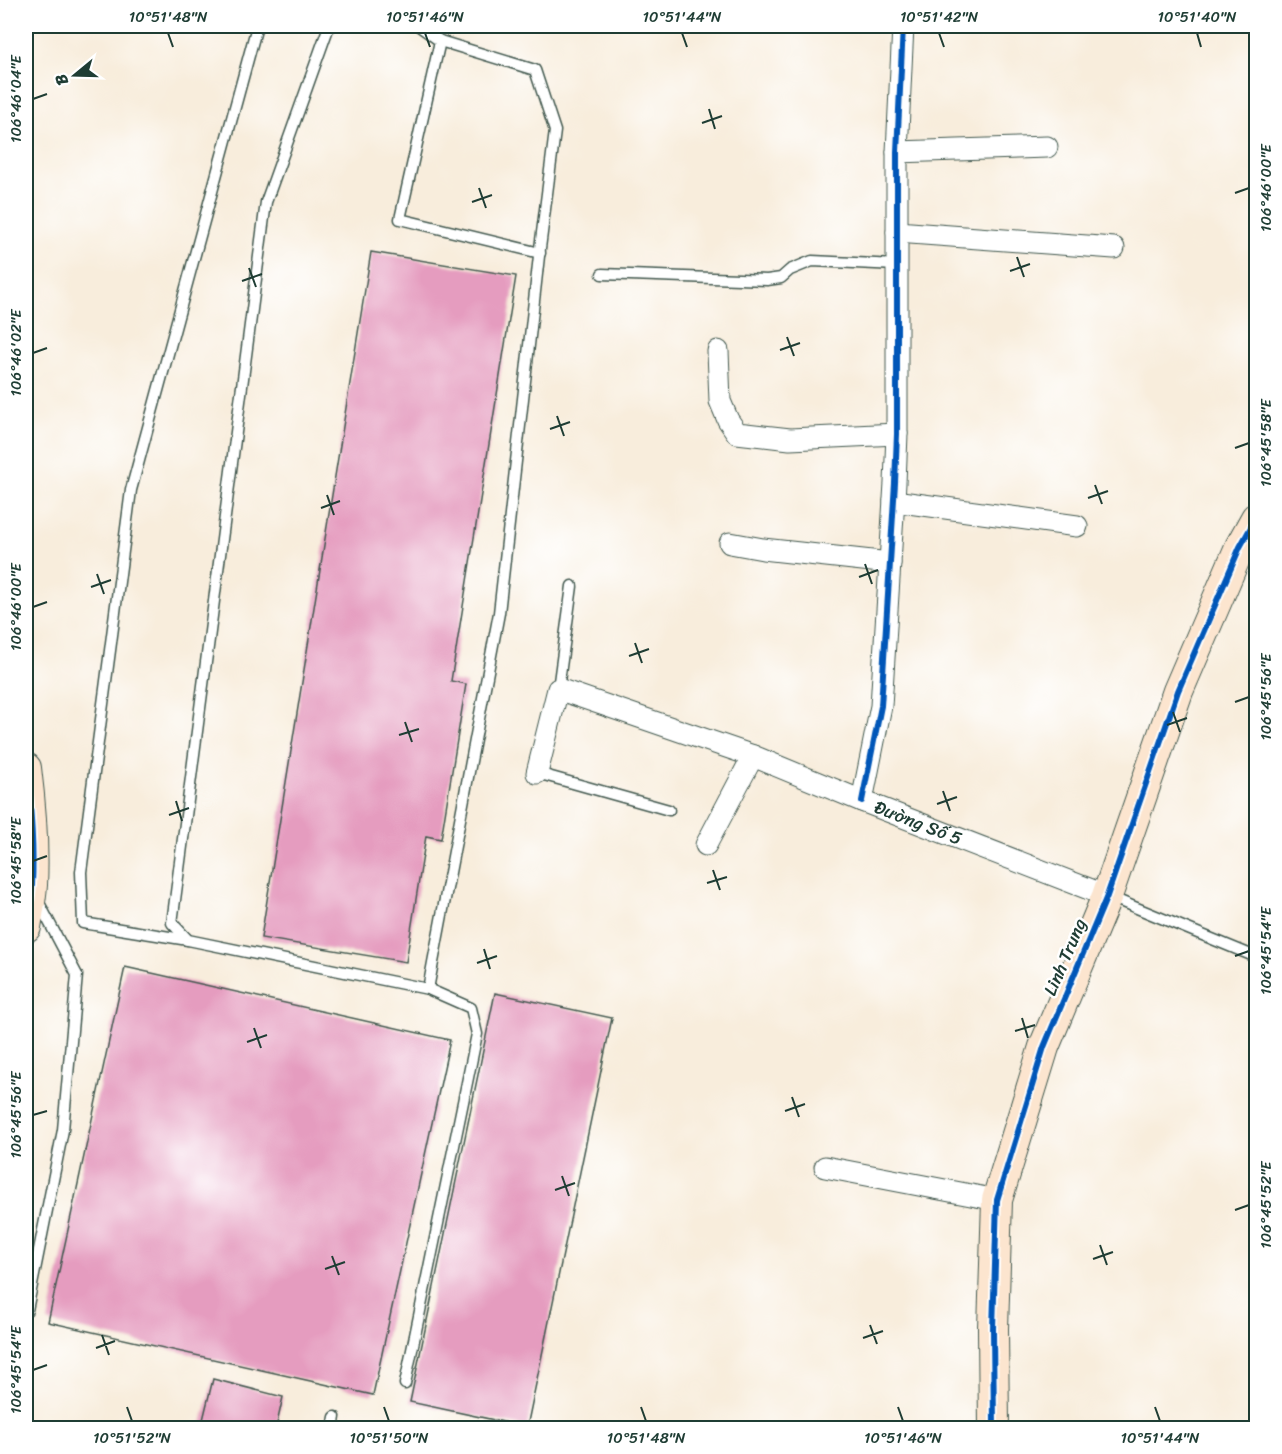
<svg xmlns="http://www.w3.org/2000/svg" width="1282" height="1454" viewBox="0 0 1282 1454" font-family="Sriracha,sans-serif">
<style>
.building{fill:#e59cbf}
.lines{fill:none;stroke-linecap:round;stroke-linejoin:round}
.lane-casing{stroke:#40574d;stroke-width:13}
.street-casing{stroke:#40574d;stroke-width:23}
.secondary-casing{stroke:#40574d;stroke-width:32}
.lane{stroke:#fff;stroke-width:10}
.street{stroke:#fff;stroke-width:21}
.secondary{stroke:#fce5cf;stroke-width:30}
.cycleway-casing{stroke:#fff;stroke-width:10}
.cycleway{stroke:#0057b8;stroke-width:6}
.ticks{fill:none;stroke:#1f3d34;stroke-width:2}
.labels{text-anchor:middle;stroke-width:5;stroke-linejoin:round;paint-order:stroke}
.street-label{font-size:18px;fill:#1f3d34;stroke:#fff}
.neatline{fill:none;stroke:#1f3d34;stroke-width:2}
.ticks-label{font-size:15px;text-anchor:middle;fill:#1f3d34}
</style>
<rect width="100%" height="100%" fill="#fff"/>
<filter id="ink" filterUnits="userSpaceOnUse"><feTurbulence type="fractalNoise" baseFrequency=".0167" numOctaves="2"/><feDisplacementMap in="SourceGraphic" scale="12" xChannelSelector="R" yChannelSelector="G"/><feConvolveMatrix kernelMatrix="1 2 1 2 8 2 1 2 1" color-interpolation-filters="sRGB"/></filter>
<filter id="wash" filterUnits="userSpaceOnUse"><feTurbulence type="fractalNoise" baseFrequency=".008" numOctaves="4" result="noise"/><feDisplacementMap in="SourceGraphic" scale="24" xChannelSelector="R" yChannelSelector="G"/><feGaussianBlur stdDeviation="1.35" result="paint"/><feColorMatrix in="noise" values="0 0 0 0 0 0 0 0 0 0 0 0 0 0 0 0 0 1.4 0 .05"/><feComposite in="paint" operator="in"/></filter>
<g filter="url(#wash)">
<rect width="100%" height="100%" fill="#f8eddc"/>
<g id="blocks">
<g class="building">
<path d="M371 252 516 276 451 681 466 684 441 839 426 836 406 962 261 938Z"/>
<path d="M125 967 450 1040 373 1395 48 1322Z"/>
<path d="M495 993 612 1018 527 1427 410 1402Z"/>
<path d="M213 1379 283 1397 276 1428H201Z"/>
</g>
</g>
</g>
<g filter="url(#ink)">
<use href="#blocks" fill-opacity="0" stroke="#40574d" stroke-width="1.5"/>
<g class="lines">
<defs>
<g id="lane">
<path d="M329 26 266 202 172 923 188 940 428 989 471 1008 477 1034 405 1384"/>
<path d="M419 26 440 41 535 70 555 131 539 256 499 613 428 989"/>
<path d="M440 41 400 219 540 253"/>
<path d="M602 274 767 280 781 278 790 270 812 261 897 265"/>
<path d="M558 689 572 586"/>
<path d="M537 773 669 810"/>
<path d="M1110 897 1256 957"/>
<path d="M188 940 83 923 81 872 131 490 257 26"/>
<path d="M27 1310 63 1130 77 975 37 899"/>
<path d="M333 1428 335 1417"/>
</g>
<g id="street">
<path d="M897 152 1047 147"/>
<path d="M897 232 1114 248"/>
<path d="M718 351 720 401 728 420 737 433 790 439 897 434"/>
<path d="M894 501 1077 526"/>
<path d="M730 543 763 549 890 563"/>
<path id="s1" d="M537 773 558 689 753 756 862 801 1107 896"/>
<path d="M862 801 881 706 895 483 897 434V152L903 26"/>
<path d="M706 845 753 756"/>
<path d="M825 1167 997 1200"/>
</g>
<g id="secondary">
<path d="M26 768C31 808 34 846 32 885 31 899 28 914 26 927"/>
<path d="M994 1428 993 1329 997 1200 1044 1047 1107 896 1178 691 1240 547 1256 518"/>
</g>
</defs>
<use href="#lane" class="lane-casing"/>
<use href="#street" class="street-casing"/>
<use href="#secondary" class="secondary-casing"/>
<use href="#lane" class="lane"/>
<use href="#street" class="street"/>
<use href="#secondary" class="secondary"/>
<defs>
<g id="cycleway">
<path d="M26 768C31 808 34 846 32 885 31 899 28 914 26 927"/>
<path d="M862 801 881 706 895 483 897 434V152L903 26"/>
<path d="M994 1428 993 1329 997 1200 1044 1047 1107 896 1178 691 1240 547 1256 518"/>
</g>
</defs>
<use href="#cycleway" class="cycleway-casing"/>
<use href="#cycleway" class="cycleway"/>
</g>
</g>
<path class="ticks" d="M168 33 173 47M425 33 430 47M682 33 687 47M939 33 944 47M1197 33 1201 47M33 99 47 94M709 109 715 129M702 123 722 116M479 188 486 208M1235 193 1249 188M472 202 492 195M1017 257 1024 277M249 268 256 287M1010 271 1030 264M242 281 262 274M787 337 794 356M780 350 800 343M33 353 47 348M557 416 564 436M550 429 570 422M1235 448 1249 443M1095 485 1102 504M327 495 334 515M1088 498 1108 491M321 508 340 501M865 564 872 584M97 574 104 594M859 577 878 570M91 587 111 580M33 607 47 602M635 643 642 663M629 656 649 649M1235 702 1249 697M1173 712 1180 732M405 722 412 742M1167 725 1187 718M399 735 419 729M943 791 950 811M176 801 182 821M937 804 957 797M169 815 189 808M33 861 47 856M713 870 720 890M707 883 727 877M484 949 490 969M1235 956 1249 951M477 963 497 956M1022 1018 1028 1038M254 1028 261 1048M1015 1031 1035 1025M247 1042 267 1035M792 1097 799 1117M785 1111 805 1104M33 1115 47 1111M562 1176 569 1196M555 1190 575 1183M1235 1210 1249 1205M1100 1245 1107 1265M332 1256 339 1275M1093 1259 1113 1252M325 1269 345 1262M870 1325 877 1344M102 1335 109 1355M863 1338 883 1331M96 1348 115 1341M33 1370 47 1365M127 1407 132 1421M384 1407 389 1421M641 1407 646 1421M898 1407 903 1421M1155 1407 1160 1421"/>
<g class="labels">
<g class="street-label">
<text dy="6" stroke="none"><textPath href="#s1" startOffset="471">Đường Số 5</textPath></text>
<text transform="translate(1065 957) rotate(-67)" y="6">Linh Trung</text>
</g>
</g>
<rect width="1282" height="1454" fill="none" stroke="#fff" stroke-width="66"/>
<g transform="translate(75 75) rotate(251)" stroke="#ffffff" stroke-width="4.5" paint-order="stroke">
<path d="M0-4.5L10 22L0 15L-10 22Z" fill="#1f3d34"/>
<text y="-9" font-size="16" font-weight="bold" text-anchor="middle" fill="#1f3d34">B</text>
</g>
<rect x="33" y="33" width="1216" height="1388" class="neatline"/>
<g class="ticks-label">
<text x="168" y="22">10°51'48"N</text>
<text x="425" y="22">10°51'46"N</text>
<text x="682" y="22">10°51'44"N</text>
<text x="939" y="22">10°51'42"N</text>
<text x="1197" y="22">10°51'40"N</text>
<text transform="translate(16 99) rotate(-90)" y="5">106°46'04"E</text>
<text transform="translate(1266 188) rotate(-90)" y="5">106°46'00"E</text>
<text transform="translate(16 353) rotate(-90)" y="5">106°46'02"E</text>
<text transform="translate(1266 443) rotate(-90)" y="5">106°45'58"E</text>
<text transform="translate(16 607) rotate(-90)" y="5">106°46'00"E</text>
<text transform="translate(1266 697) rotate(-90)" y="5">106°45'56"E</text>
<text transform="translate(16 861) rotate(-90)" y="5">106°45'58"E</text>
<text transform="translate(1266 951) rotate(-90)" y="5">106°45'54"E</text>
<text transform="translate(16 1115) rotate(-90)" y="5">106°45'56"E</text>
<text transform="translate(1266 1205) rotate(-90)" y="5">106°45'52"E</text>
<text transform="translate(16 1370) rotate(-90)" y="5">106°45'54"E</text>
<text x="132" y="1443">10°51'52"N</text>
<text x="389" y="1443">10°51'50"N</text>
<text x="646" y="1443">10°51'48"N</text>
<text x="903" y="1443">10°51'46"N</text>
<text x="1160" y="1443">10°51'44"N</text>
</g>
</svg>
